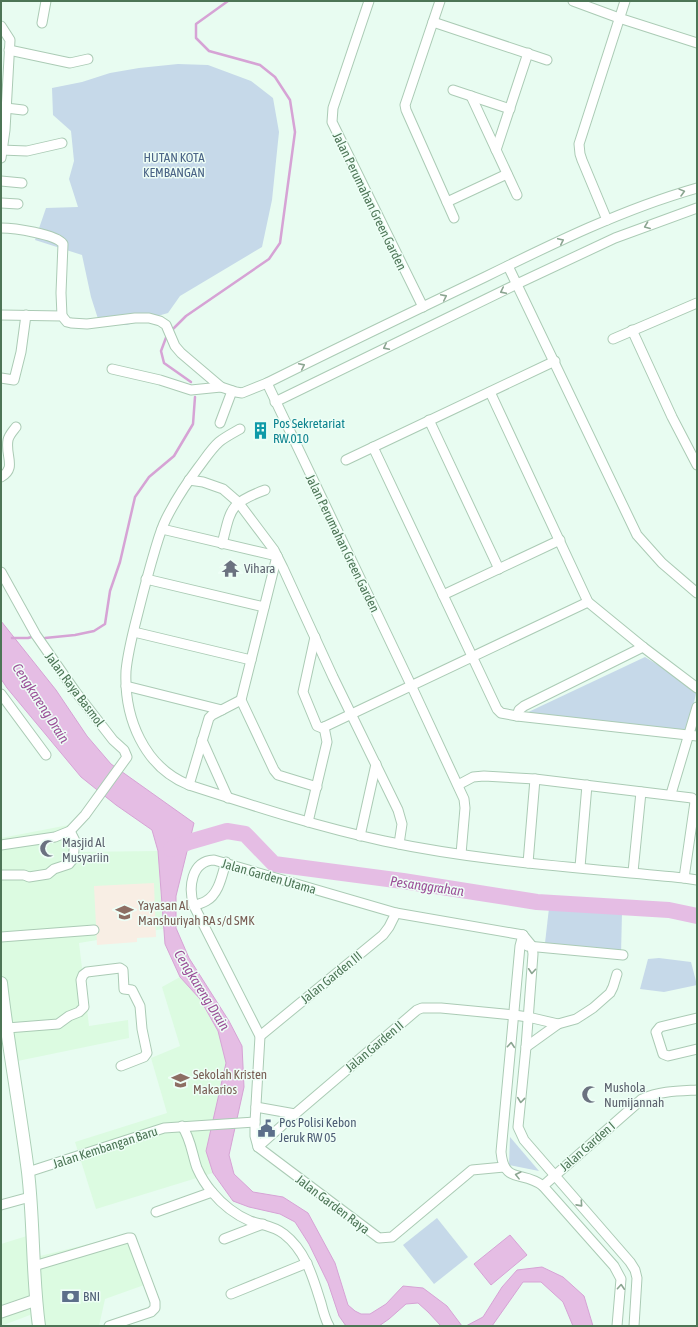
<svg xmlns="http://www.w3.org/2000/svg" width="698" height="1327" viewBox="0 0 698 1327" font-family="'Asap Condensed',sans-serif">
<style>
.commercial{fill:#dcfbe1}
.education{fill:#f8eee4}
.green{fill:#c6d9e9}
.water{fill:#e5bde4;stroke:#d6a3d5}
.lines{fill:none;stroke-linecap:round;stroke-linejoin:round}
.stream{stroke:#d6a3d5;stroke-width:2.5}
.river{stroke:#e5bde4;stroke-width:16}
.minor-casing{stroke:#abcbb5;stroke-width:11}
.tertiary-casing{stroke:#abcbb5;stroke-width:13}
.secondary-casing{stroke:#acd0b7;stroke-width:14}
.minor{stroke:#fff;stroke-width:9}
.tertiary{stroke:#fff;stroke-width:11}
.secondary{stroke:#fff;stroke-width:12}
.oneway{stroke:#8ba591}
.labels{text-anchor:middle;stroke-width:3;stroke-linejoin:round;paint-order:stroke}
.park-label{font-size:13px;fill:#4b6486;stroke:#eefef6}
.street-label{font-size:13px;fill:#4d7556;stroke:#eefef6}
.culture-label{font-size:13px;fill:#0d838f;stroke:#eefef6;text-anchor:start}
.worship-label{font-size:13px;fill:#5b616d;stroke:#eefef6;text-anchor:start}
.education-label{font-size:13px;fill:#785e54;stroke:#eefef6;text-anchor:start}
.service-label{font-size:13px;fill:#4e5e75;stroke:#eefef6;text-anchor:start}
.water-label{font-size:14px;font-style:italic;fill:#9c5099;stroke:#eefef6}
</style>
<rect width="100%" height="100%" fill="#e8fcf1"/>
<g class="commercial">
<path d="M74 824V852L158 851 163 929 79 943 89 1026 128 1020 129 1038 8 1063 1 1019V838Z"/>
<path d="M180 977 200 999 218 1031 226 1063 206 1151 213 1173 96 1209 75 1142 167 1113 151 1058 180 1046 162 987Z"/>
<path d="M133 1233 147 1284 105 1299 99 1326H32L30 1315 1 1326V1244L30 1235 32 1258Z"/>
</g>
<path class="education" d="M154 883 156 937 137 938V942L97 945 94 886Z"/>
<g class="green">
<path d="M178 64 208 65 251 81 273 98 279 132 272 200 262 247 180 296 168 313 127 325H100L91 297 82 255 35 240 46 208 78 207 69 179 74 161 71 131 53 115 52 88 82 82 110 73 139 68Z"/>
<path d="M645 657 697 689 688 730 522 715Z"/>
<path d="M549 908 622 912 621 955 545 943Z"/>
<path d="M659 958 691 962 697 985 664 992 640 989 648 959Z"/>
<path d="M510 1137 539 1171 509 1165Z"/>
<path d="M437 1218 468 1257 434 1284 403 1245Z"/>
</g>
<g class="water">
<path d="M1 621 56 690 87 736 111 764 194 823 176 896V928L189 958 229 1021 242 1046 244 1087 229 1155 234 1174 253 1192 283 1197 308 1213 335 1263 348 1305 355 1311 361 1314H370L386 1304 403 1286 423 1288 447 1306 462 1326H441L428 1312 418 1303 406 1304 389 1319 379 1326H346L339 1316 328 1283 309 1244 295 1222 280 1214 249 1207 233 1201 213 1173 206 1151 226 1063 218 1031 200 999 180 977 165 944 158 851 152 830 116 805 81 777 7 688 1 679Z"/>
<path d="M510 1235 527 1255 491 1285 474 1264Z"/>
<path d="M542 1267 563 1277 584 1296 593 1326H573L563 1302 541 1282H523L492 1326H466L483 1317 502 1287 517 1270Z"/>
</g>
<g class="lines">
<g class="stream">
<path d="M171 331 186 316 269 259 280 243 295 132 290 100 275 77 260 65 209 51 196 38V24L228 1"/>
<path d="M167 335 161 351 164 363 191 382"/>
<path d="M12 638H28L35 636"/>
<path d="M42 640 45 638 75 635 94 631 105 624 110 591 120 562 135 497 149 477 174 456 193 424 195 397"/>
</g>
<path class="river" d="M171 849 189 842 227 831 245 834 274 864 403 881 537 902 669 910 697 916"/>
<defs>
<g id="minor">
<path d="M369 1 333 108 332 122 423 307"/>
<path d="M440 1 405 105 406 110 454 218"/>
<path d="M573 1 619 18 697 43"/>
<path d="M433 22 547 60"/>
<path d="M42 23 46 1"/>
<path d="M1 26 10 40 5 130 1 158"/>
<path d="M9 50 70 63 88 59"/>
<path d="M453 90 510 109"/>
<path d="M471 96 517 195"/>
<path d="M6 108 23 110"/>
<path d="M1 150 27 151 62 143"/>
<path d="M496 150 528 53"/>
<path d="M1 181 22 183"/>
<path d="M447 202 507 174"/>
<path d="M1 203 18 204"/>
<path d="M607 220 582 160 580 154 579 144 625 1"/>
<path d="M1 228C14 228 56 234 63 244L61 293 62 316"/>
<path d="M508 266 637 535 662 563 697 593"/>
<path d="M1 315 62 316 67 322 71 323 87 324 135 318H149L160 321 166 325 175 346 181 353 221 387 236 392 242 393 267 383C339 347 412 312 485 277 554 243 623 209 697 188"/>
<path d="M632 330 672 417 697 465"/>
<path d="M613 339 697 303"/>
<path d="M112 369 160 380 191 390 221 387"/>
<path d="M1 378 14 380 21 352 26 315"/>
<path d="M267 383 411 685 464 799 465 808 461 854"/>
<path d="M490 392 588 602 643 647 697 688"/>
<path d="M275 402 517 284 615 238 697 208"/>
<path d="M429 420 499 569"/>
<path d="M220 423 232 391"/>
<path d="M240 429C233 433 225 437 219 442 211 449 205 459 198 468 186 484 175 501 166 519 161 529 158 540 155 550 149 570 144 589 139 609 134 629 128 650 126 671 124 718 144 767 189 785 254 806 318 827 384 841 483 862 584 868 684 878L697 880"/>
<path d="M373 447 497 709 501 713 517 716 697 736"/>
<path d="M346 460 555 361"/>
<path d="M1 477C17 468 5 456 8 440 9 435 13 431 16 427"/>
<path d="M189 480 203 482 223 489 238 502 274 550 283 568 333 677 398 810 402 824 399 844"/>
<path d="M162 529 277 556"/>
<path d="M222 544C231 509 229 503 265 490"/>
<path d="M277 556 241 700 274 770 278 775 317 787"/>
<path d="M1 572 36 635 75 691 113 740 124 750 127 757 85 815 70 831 55 837 1 845"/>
<path d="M146 579 264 607"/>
<path d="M443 595 560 540"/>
<path d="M134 632 251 660"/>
<path d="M315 637 303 692 317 726 322 728 588 602"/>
<path d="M126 686 222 710"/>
<path d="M1 694 46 755"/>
<path d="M517 716 519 710 524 706 643 647"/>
<path d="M202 740 228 798"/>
<path d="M189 785 209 718 212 715 241 700"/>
<path d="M458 785 473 777 484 776 535 779 692 798 695 802 684 878"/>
<path d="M671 794 697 707"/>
<path d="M308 822 327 742 324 727"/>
<path d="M360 836 376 764"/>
<path d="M528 863 535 779"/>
<path d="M580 867 587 785"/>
<path d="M633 872 641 792"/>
<path d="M1 875H24L29 877 48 874 54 869 69 864 73 859 75 841 70 831"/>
<path d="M194 906C198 904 203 903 206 901 219 894 222 875 226 862"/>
<path d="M523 935 520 946 501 1152C504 1185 523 1170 543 1186L614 1266 621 1279 617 1326"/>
<path d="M523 935 532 946 533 954 526 1047 518 1127 524 1140 630 1262 635 1270 637 1278 634 1326"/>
<path d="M1 937 94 930"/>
<path d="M527 946 623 955"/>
<path d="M697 1018 660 1027 656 1032 663 1054 668 1056 697 1049"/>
<path d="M7 1028 58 1024 69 1016 79 1012 84 1007 81 980 83 975 87 972 120 968 123 970 124 989 132 990 140 1006 142 1029 147 1053 144 1057 121 1066"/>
<path d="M260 1036 383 935 389 927 396 913"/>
<path d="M526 1047 558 1024 576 1019 593 1008 610 993 613 987 617 974"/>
<path d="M256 1107 295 1114"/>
<path d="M182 1126C191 1139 192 1154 197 1168 201 1177 206 1185 212 1192 222 1204 236 1215 250 1221 262 1225 274 1226 284 1234 306 1251 313 1278 321 1303 323 1311 325 1319 329 1326"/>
<path d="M258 1147 295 1114 417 1010 422 1008H441L514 1015 528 1017 558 1024"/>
<path d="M504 1167 472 1170 392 1237 379 1238 258 1147 255 1136V1122L260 1036 194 906C188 888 191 861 214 860L396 913 523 935"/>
<path d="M28 1172 164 1128 255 1122"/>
<path d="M543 1186 642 1099C660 1091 678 1091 697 1090"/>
<path d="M1 1205 30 1197"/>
<path d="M156 1212 212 1192"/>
<path d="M224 1239 263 1224"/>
<path d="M34 1266 128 1238H131L155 1302V1308L151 1312 109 1326"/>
<path d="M231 1294 307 1263"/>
</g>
<path id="tertiary" d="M1 1312 36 1300"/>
<path id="secondary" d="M1 983C8 1046 20 1109 28 1172 34 1223 32 1275 39 1326"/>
</defs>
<use href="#minor" class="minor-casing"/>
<use href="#tertiary" class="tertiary-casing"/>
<use href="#secondary" class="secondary-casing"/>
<use href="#minor" class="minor"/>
<use href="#tertiary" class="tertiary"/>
<use href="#secondary" class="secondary"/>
</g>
<defs><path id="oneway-chevron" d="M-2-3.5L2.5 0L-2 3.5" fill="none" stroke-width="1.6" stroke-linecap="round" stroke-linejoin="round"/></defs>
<g class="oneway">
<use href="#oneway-chevron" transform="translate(682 192) rotate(-15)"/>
<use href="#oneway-chevron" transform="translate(647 226) rotate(159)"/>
<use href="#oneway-chevron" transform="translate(561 241) rotate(-25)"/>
<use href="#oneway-chevron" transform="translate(503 291) rotate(154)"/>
<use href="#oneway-chevron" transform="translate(444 297) rotate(-26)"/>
<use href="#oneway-chevron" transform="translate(386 347) rotate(154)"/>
<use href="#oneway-chevron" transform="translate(302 366) rotate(-26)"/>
<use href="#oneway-chevron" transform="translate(532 971) rotate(94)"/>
<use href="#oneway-chevron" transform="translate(511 1045) rotate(-85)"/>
<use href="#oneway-chevron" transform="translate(521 1100) rotate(96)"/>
<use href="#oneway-chevron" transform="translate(518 1175) rotate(-166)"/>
<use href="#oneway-chevron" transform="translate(580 1204) rotate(48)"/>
<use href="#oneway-chevron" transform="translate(621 1287) rotate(-86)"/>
</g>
<defs>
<symbol id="building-bare" viewBox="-9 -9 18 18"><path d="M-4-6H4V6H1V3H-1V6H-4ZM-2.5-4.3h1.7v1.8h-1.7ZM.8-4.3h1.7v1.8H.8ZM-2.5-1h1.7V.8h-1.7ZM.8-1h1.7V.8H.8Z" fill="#0f9aa8" stroke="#eefef6" stroke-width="2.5" paint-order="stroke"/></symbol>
<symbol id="temple-bare" viewBox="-9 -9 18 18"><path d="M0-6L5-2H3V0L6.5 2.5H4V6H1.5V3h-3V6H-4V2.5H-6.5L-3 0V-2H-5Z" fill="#6b7280" stroke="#eefef6" stroke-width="2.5" paint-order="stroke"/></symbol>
<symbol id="mosque-bare" viewBox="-9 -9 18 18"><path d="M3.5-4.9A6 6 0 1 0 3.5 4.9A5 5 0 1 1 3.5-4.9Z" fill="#6b7280" stroke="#eefef6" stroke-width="2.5" paint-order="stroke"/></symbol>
<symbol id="school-bare" viewBox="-9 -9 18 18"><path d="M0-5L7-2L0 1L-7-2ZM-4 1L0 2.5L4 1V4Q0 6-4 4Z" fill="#8d6e63" stroke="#eefef6" stroke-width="2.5" paint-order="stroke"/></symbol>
<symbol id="civic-bare" viewBox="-9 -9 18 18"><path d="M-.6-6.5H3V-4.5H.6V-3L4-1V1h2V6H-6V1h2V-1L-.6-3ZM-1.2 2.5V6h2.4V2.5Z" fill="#5c6f8a" stroke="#eefef6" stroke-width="2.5" paint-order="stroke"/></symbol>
<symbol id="bank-bare" viewBox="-9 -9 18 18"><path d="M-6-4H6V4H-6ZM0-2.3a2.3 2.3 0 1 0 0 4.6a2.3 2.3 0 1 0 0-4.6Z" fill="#5c6f8a" stroke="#eefef6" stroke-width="2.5" paint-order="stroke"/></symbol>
</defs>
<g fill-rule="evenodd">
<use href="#building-bare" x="248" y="418" width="25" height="25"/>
<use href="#temple-bare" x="218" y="556" width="25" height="25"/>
<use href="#mosque-bare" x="36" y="836" width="25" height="25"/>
<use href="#school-bare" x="112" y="900" width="25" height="25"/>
<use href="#school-bare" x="168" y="1068" width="25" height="25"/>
<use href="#mosque-bare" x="578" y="1082" width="25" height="25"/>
<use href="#civic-bare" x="254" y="1116" width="25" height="25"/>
<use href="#bank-bare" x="58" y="1284" width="25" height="25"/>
</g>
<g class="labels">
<g class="park-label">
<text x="174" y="162">HUTAN KOTA<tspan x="174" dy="15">KEMBANGAN</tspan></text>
</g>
<g class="street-label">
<text transform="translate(370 201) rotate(64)" y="5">Jalan Perumahan Green Garden</text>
<text transform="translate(343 543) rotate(64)" y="5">Jalan Perumahan Green Garden</text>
<text transform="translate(75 689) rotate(53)" y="5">Jalan Raya Basmol</text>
<text transform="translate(269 876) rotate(16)" y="5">Jalan Garden Utama</text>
<text transform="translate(331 977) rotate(-39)" y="5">Jalan Garden III</text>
<text transform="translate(374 1046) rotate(-40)" y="5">Jalan Garden II</text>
<text transform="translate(587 1146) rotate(-41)" y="5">Jalan Garden I</text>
<text transform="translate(105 1147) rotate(-18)" y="5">Jalan Kembangan Baru</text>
<text transform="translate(333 1204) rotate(37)" y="5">Jalan Garden Raya</text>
</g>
<g class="culture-label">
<text x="273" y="428">Pos Sekretariat<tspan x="273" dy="15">RW.010</tspan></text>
</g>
<g class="worship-label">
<text x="244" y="573">Vihara</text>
<text x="62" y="847">Masjid Al<tspan x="62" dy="15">Musyariin</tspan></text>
<text x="604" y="1092">Mushola<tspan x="604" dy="15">Numijannah</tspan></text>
</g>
<g class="education-label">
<text x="138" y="910">Yayasan Al<tspan x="138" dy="15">Manshuriyah RA s/d SMK</tspan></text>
<text x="193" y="1079">Sekolah Kristen<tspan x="193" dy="15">Makarios</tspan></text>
</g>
<g class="service-label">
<text x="279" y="1127">Pos Polisi Kebon<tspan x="279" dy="15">Jeruk RW 05</tspan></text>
<text x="83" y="1301">BNI</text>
</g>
<g class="water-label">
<text transform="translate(41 703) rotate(57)" y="5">Cengkareng Drain</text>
<text transform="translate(427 886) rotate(8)" y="5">Pesanggrahan</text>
<text transform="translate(202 990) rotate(58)" y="5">Cengkareng Drain</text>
</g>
</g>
<rect width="698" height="1327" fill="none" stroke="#4d7556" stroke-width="4"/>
</svg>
